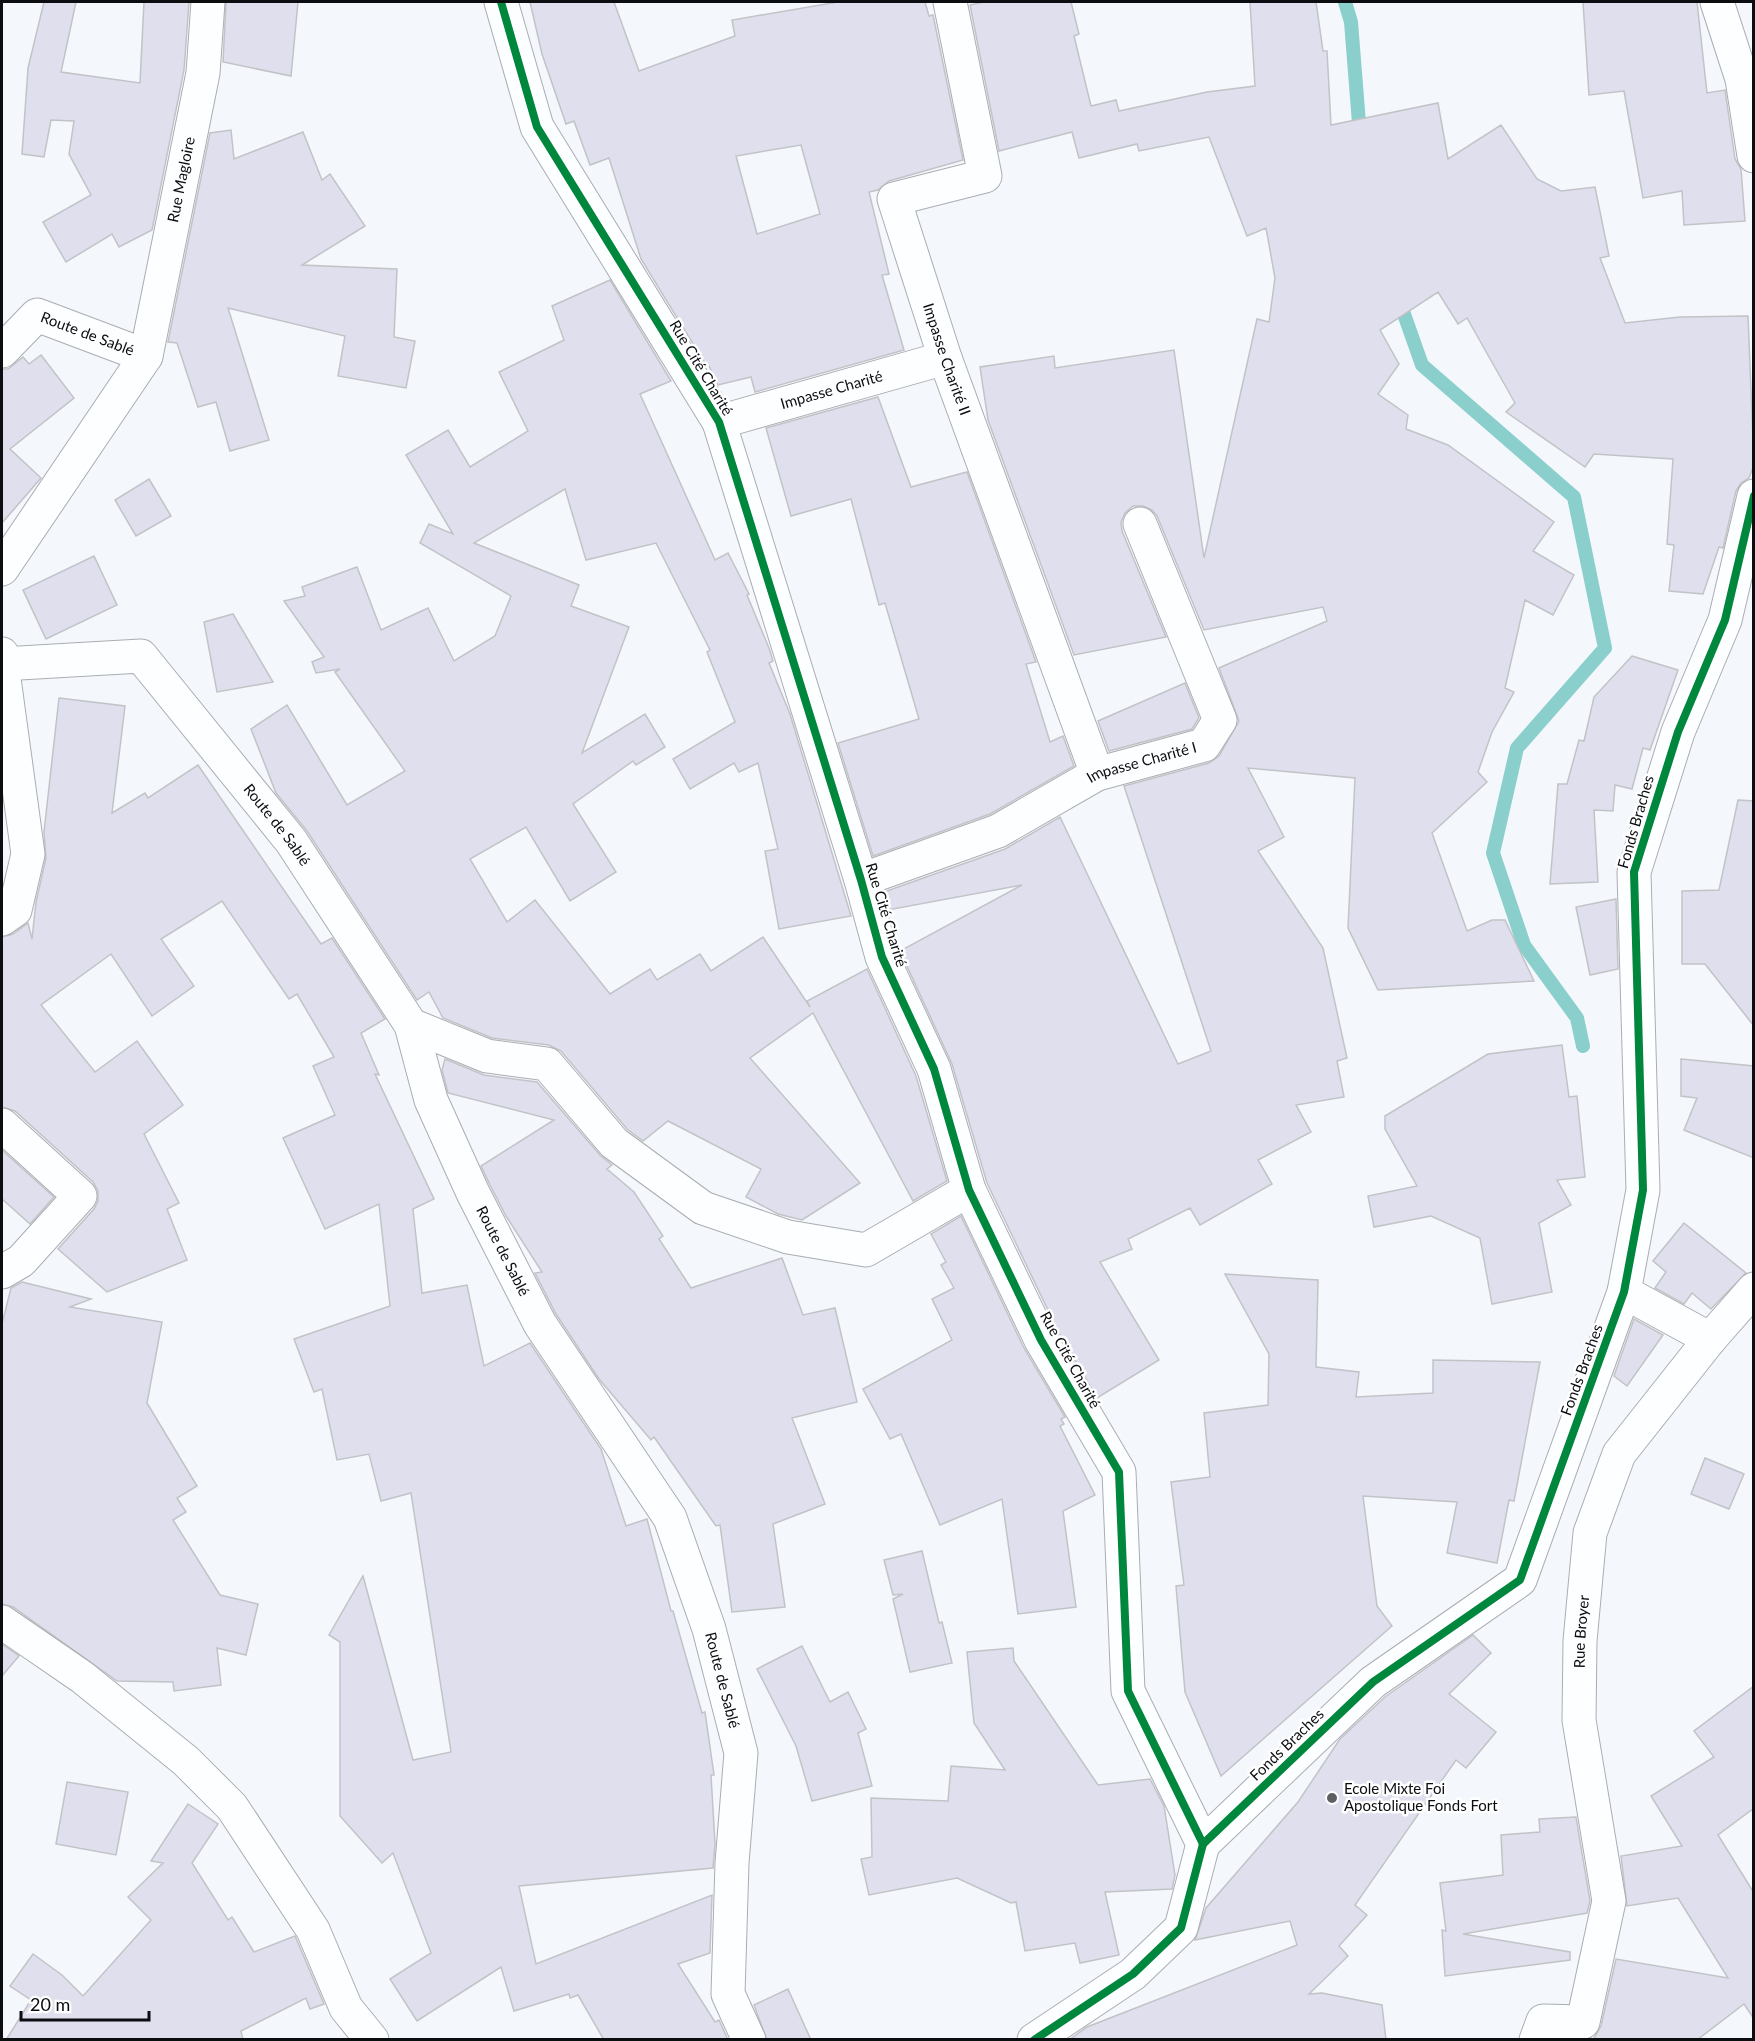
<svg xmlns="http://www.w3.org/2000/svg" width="1755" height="2041" viewBox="0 0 1755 2041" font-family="Lato,sans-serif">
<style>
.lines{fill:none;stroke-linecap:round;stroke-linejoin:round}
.stream{stroke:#8acfcc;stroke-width:14}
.building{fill:#e0dfee;stroke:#c2c3c7;stroke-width:1.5;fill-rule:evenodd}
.minor-casing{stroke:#aaadb1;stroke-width:35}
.minor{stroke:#fdfeff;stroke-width:33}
.cycleway-casing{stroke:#fff;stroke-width:11}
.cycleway{stroke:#00873e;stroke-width:8}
.poi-dot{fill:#5d5f63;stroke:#fff;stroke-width:2}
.labels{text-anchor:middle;stroke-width:5;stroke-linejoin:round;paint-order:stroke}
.street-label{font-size:15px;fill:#0b0d10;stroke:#fff}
.poi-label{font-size:15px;fill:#0b0d10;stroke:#fff;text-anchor:start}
</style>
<rect width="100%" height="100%" fill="#f4f7fc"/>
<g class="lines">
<g class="stream">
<path d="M1345 2 1351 22 1360 136"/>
<path d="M1398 297 1422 365 1574 497 1605 648 1517 748 1493 853 1524 945 1577 1018 1583 1046"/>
</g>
</g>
<g class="building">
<path d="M44 2H76L61 72 140 83 144 2H189L184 70 152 230 119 247 112 234 66 262 43 222 91 195 69 154 74 121 51 120 44 157 22 154 28 68Z"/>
<path d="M226 2H298L291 76 223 62Z"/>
<path d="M530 2H614L639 71 735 36 732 20 838 2H925L929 16 933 15 963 160 889 181 878 190 869 192 889 274 882 275 904 350 755 392 751 377 718 385 708 364 706 365 641 259 609 158 590 165 574 121 566 124 542 54ZM801 145 820 214 757 234 736 156Z"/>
<path d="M984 2H1071L1079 34 1074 36 1091 106 1116 100 1119 111 1207 92 1255 86 1250 2H1316L1323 51H1327L1331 125 1438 103 1448 159 1501 125 1537 179 1561 191 1595 187 1609 256 1600 258 1625 323 1680 317 1748 316 1754 465 1749 478 1741 483 1736 491 1723 548 1719 547 1703 594 1669 591 1674 545 1667 544 1673 459 1594 454 1585 467 1506 412 1515 403 1467 318 1458 324 1438 292 1380 330 1399 364 1378 394 1408 415 1406 429 1448 445 1554 522 1533 551 1574 575 1553 615 1525 600 1505 688 1514 692 1492 732 1478 772 1487 782 1432 833 1467 931 1492 920H1505L1534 981 1378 990 1348 928 1355 778 1248 768 1284 837 1258 851 1323 948 1347 1058 1337 1061 1344 1097 1296 1105 1311 1132 1258 1160 1272 1184 1200 1225 1190 1208 1128 1239 1132 1249 1100 1262 1159 1360 1097 1398 1058 1331 987 1183 952 1064 900 951 1022 885 888 910 884 892 1005 849 1060 817 1178 1064 1211 1051 1124 786 1209 763 1219 756 1239 721 1219 668 1327 621 1323 607 1204 630 1157 516 1152 510 1143 506H1133L1125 513 1121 522 1122 531 1166 637 1074 655 988 420 980 367 1054 356 1055 368 1174 350 1204 558 1257 319 1269 322 1275 278 1266 228 1247 236 1209 137 1139 151 1137 144 1079 158 1072 132 999 151 970 5Z"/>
<path d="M1583 2H1697L1707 93 1725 90 1735 159 1741 169 1745 221 1684 225 1682 191 1643 198 1624 91 1589 95Z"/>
<path d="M231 130 234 159 303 132 322 180 330 174 365 226 302 265 397 269 394 337 415 341 406 388 338 376 345 336 228 308 269 440 230 451 216 402 198 407 177 343 168 342 210 133Z"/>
<path d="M610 280 671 381 640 394 715 560 728 553 749 594 747 595 769 648 773 661 769 663 790 714 851 916 779 929 765 851 778 849 758 763 739 772 734 763 690 789 673 759 735 722 707 652 710 650 656 543 586 560 565 489 474 543 579 585 571 606 629 627 582 753 645 714 665 747 636 765 633 761 573 804 616 872 570 901 526 827 470 859 507 922 535 900 610 994 650 969 657 980 700 954 711 971 763 937 810 1007 807 1001 867 969 916 1076 947 1181 913 1201 813 1013 750 1058 860 1183 802 1220 778 1214 746 1197 761 1169 668 1121 643 1141 627 1129 561 1051 549 1045 492 1038 443 1018 429 992 417 1000 307 831 276 793 251 729 287 705 347 805 405 771 335 672 340 669 316 673 312 662 324 657 284 601 305 596 302 587 357 567 381 630 428 608 454 661 495 636 511 596 420 543 429 524 453 534 406 455 448 430 470 467 528 431 499 372 564 340 552 306Z"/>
<path d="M41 355 74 398 10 449 41 478 2 523V369H8L23 357 29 364Z"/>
<path d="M878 397 911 487 967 472 1036 662 1026 664 1050 742 1063 736 1074 766 990 814 873 856 838 743 919 719 885 603 879 605 851 499 791 516 766 428Z"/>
<path d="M149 479 171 516 136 536 115 500Z"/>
<path d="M94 556 117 605 46 639 23 590Z"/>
<path d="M233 614 273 682 217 692 204 622Z"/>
<path d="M1632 656 1678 670 1658 727 1650 750 1643 748 1632 789 1615 785 1613 811 1594 810 1598 882 1550 884 1558 784H1567L1579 740 1584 741 1594 697Z"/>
<path d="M1185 683 1199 718 1192 729 1109 751 1098 721Z"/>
<path d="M59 698 125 706 112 813 145 793 148 798 198 765 321 944 332 938 385 1019 361 1033 379 1075 375 1074 434 1199 413 1209 422 1293 467 1285 484 1366 530 1343 601 1449 626 1526 647 1519 671 1611H673L702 1713 705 1712 714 1775H711L715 1844 713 1868 519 1886 536 1964 712 1895 710 1953 678 1964 715 2022 719 2020 728 2040H604L578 1995 570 1998 569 1994 514 2011 501 1967 417 2021 390 1979 431 1953 393 1853 382 1863 340 1816V1642L329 1635 363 1576 413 1760 451 1752 411 1493 381 1501 369 1454 337 1460 322 1389 314 1392 294 1339 390 1306 379 1204 325 1229 283 1138 335 1115 313 1066 334 1057 297 994 289 999 222 901 161 939 194 986 152 1016 111 954 41 1005 95 1072 137 1041 183 1105 144 1134 179 1203 167 1209 187 1260 107 1292 58 1249 94 1209 98 1201V1191L93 1182 15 1111 2 1107V937L13 934 28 923 32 939 36 902 46 858 44 832Z"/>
<path d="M1738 800 1754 801V1026L1705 964H1682V891L1719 890Z"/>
<path d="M1616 899 1618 969 1590 975 1576 907Z"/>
<path d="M1562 1045 1569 1097 1577 1096 1585 1177 1557 1180 1571 1205 1539 1223 1552 1292 1492 1304 1480 1238 1431 1216 1374 1227 1368 1196 1417 1186 1385 1129V1116L1488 1054Z"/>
<path d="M445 1059 484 1075 537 1082 600 1155 612 1165 607 1169 634 1192 663 1236 659 1239 691 1288 782 1258 803 1315 835 1308 857 1402 792 1418 825 1504 773 1524 785 1607 732 1612 720 1525 716 1526 654 1437 651 1440 599 1379 556 1314 535 1273 542 1272 506 1216 490 1185 481 1166 554 1120 448 1093 442 1070Z"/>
<path d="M1681 1059 1754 1066V1158L1684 1130 1697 1098 1681 1096Z"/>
<path d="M2 1150 54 1197 30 1224 2 1199Z"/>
<path d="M961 1216 1024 1348 1065 1417 1061 1419 1064 1424 1060 1426 1095 1495 1063 1511 1076 1607 1018 1614 1002 1499 940 1525 901 1434 890 1439 863 1389 952 1340 932 1299 954 1288 941 1265 946 1262 931 1234Z"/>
<path d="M1684 1223 1746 1273 1711 1309 1692 1293 1684 1304 1655 1288 1666 1272 1653 1261Z"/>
<path d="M1225 1274 1318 1280 1316 1367 1359 1372 1356 1397 1433 1393V1360L1540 1362 1514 1501 1509 1500 1497 1563 1447 1553 1457 1502 1363 1496 1377 1606 1392 1626 1221 1776 1185 1692 1176 1586 1184 1585 1171 1482 1210 1477 1204 1413 1268 1405 1269 1354Z"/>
<path d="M22 1282 91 1299 70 1307 162 1322 147 1403 197 1486 177 1498 186 1512 173 1520 220 1595 258 1604 246 1655 217 1648 221 1685 174 1691 173 1682 117 1681 13 1607 2 1604V1324L11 1288Z"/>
<path d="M1634 1319 1663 1335 1627 1386 1614 1376Z"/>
<path d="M1705 1458 1744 1474 1729 1509 1691 1494Z"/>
<path d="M922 1551 939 1623 942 1622 952 1663 910 1672 893 1599 903 1594 893 1595 884 1560Z"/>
<path d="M1473 1635 1491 1653 1449 1694 1496 1732 1466 1768 1456 1760 1355 1905 1367 1915 1339 1946 1348 1956 1309 1994 1322 1993 1382 2005 1386 2040H1069L1087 2027 1297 1945 1290 1921 1195 1940 1206 1908 1298 1802 1340 1739 1385 1697Z"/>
<path d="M2 1644 19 1656 2 1676Z"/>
<path d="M802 1646 830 1702 848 1692 866 1729 858 1733 872 1786 812 1801 796 1746 757 1669Z"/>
<path d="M1013 1648 1014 1661 1098 1785 1150 1779 1164 1806 1175 1875 1172 1889 1105 1892 1119 1955 1080 1963 1075 1943 1025 1951 1016 1902 1011 1903 957 1878 869 1895 861 1859 872 1857 871 1798 948 1801 951 1766 1005 1770 974 1723 967 1652Z"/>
<path d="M1754 1686V1808L1718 1835 1754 1893V2019L1744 2004 1697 2040H1593L1601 2026 1616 1959 1728 1978 1678 1898 1627 1906 1621 1856 1682 1846 1651 1796 1714 1757 1694 1731Z"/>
<path d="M67 1782 128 1792 116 1855 56 1844Z"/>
<path d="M188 1804 218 1824 192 1863 228 1920 232 1917 254 1952 295 1936 324 2004 310 2009 306 1998 241 2031 243 2040H6L31 2000 10 1986 33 1954 62 1975 83 1996 151 1920 128 1897 163 1863 151 1861Z"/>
<path d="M1576 1817 1590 1901 1587 1913 1463 1934 1570 1952V1960L1445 1976 1442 1930 1446 1931 1440 1883 1503 1875 1501 1835 1540 1832 1539 1819Z"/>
<path d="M788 1989 811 2040H767L754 2005Z"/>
</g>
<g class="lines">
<defs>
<g id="minor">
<path d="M501 2 537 127 719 422 861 880 882 957 934 1069 969 1190 1041 1340 1119 1472 1128 1691 1203 1844"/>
<path id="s1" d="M950 2 985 176 894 199 945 358 1097 774"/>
<path d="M1717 2 1742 79 1754 156"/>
<path id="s2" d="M2 351 37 315 146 356 2 569"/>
<path id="s3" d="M146 356 203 73 208 2"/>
<path id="s4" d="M719 422 945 358"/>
<path id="s5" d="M2 654V664L141 656 291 841 411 1025 431 1100 473 1193 540 1324 670 1518 709 1629 741 1753 732 1863 728 1994 749 2040"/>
<path d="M2 664 28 854 15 910 2 919"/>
<path id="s6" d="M861 880 998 831 1097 774 1204 745 1220 720 1140 524"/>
<path d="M411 1025 487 1056 547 1064 614 1143 703 1208 788 1237 866 1250 969 1190"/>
<path d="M2 1125 80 1196 21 1261 2 1272"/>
<path d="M1624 1292 1710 1339"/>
<path d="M2 1622 82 1677 186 1761 232 1807 313 1930 346 2008 372 2040"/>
<path d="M1034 2040 1133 1974 1181 1928 1203 1844 1373 1682 1520 1580 1624 1292 1643 1190 1634 872 1678 732 1725 620 1754 496"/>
<path id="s7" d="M1536 2040 1543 2021 1583 2022 1609 1901 1579 1720 1580 1641 1590 1533 1619 1454 1710 1339 1754 1289"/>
</g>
</defs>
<use href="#minor" class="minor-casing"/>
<use href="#minor" class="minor"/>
<defs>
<g id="cycleway">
<path d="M501 2 537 127 719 422 861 880 882 957 934 1069 969 1190 1041 1340 1119 1472 1128 1691 1203 1844"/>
<path d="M1034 2040 1133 1974 1181 1928 1203 1844 1373 1682 1520 1580 1624 1292 1643 1190 1634 872 1678 732 1725 620 1754 496"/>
</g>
</defs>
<use href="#cycleway" class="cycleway-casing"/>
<use href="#cycleway" class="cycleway"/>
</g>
<circle class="poi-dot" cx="1332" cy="1798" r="6"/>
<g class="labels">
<g class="street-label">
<text dy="5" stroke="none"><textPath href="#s3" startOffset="180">Rue Magloire</textPath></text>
<text dy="5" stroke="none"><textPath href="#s2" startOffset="104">Route de Sablé</textPath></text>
<text dy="5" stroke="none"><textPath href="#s1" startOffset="440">Impasse Charité II</textPath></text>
<text transform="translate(701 368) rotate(59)" y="5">Rue Cité Charité</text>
<text dy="5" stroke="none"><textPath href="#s4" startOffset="117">Impasse Charité</textPath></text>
<text dy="5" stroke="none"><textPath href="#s6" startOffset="306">Impasse Charité I</textPath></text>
<text transform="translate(1636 822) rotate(-74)" y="5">Fonds Braches</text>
<text dy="5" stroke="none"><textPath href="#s5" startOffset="366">Route de Sablé</textPath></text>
<text transform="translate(886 915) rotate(73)" y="5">Rue Cité Charité</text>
<text dy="5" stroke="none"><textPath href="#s5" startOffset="852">Route de Sablé</textPath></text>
<text transform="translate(1070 1360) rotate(61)" y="5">Rue Cité Charité</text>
<text transform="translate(1582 1370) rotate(-70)" y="5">Fonds Braches</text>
<text dy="5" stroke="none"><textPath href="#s7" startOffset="456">Rue Broyer</textPath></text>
<text dy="5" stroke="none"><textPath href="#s5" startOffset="1338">Route de Sablé</textPath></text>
<text transform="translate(1287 1745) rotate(-44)" y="5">Fonds Braches</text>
</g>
<g class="poi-label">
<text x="1344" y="1794">Ecole Mixte Foi<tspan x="1344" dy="17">Apostolique Fonds Fort</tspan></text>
</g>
</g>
<rect width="1755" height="2041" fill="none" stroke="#0b0d10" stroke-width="6"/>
<path d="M21 2011v9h128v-9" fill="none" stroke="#0b0d10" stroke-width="3"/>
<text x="30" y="2011" font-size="18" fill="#0b0d10" stroke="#ffffff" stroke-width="4.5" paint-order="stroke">20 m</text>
</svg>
